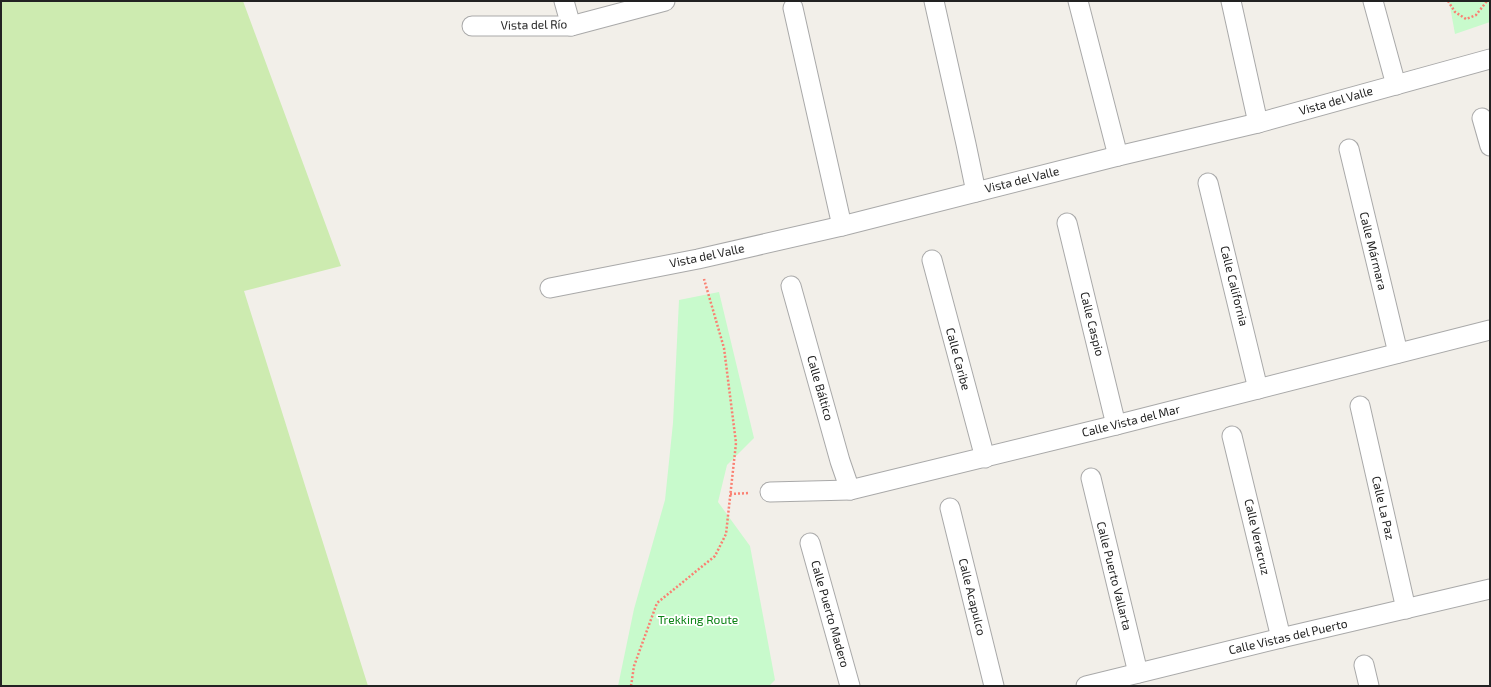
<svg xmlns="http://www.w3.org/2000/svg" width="1491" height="687" viewBox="0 0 1491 687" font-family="'Exo 2',sans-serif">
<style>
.grass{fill:#cdebb0}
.park{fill:#c8facc}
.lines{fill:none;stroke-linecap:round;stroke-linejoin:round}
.street-casing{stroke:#a9a9a9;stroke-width:21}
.path{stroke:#fa8072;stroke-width:2.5;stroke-dasharray:2 2;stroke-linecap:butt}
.street{stroke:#fff;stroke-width:19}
.labels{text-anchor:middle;stroke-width:3.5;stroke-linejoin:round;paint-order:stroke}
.street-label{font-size:12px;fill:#222;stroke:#fff}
.park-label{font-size:12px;fill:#0c8416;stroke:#fff}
</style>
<rect width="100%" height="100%" fill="#f2efe9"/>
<path class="grass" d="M1 1H243L341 266 244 291 368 686H1Z"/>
<g class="park">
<path d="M1449 1H1490V22L1455 34Z"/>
<path d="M719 292 754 438 727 465 718 502 750 546 775 680 769 686H618L634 609 665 500 673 423 679 300Z"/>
</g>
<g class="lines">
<defs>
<g id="street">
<path d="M564 1 571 26"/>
<path d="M934 1 966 144 976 192"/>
<path d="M1078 1 1118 156"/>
<path d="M1231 1 1258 123"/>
<path d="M1373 1 1396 85"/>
<path d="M793 8 842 226"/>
<path d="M472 26H571L665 1"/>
<path d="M1482 118 1490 146"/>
<path d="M1349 149 1398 353"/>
<path d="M1208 183 1258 389"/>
<path d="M1067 223 1116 425"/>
<path d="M932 260 985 458"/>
<path d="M791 286 840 461 850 490"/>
<path d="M550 288 698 259 842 226 1118 156 1258 123 1490 59"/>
<path d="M1360 406 1406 609"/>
<path d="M1232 436 1281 638"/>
<path d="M1091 478 1138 673"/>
<path d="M770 492 850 490 1116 425 1490 330"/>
<path d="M950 508 994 686"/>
<path d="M810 543 850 686"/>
<path d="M1364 665 1369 686"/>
<path d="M1086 686 1281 638 1490 589"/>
</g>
</defs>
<use href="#street" class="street-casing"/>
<g class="path">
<path d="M1448 1 1455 12 1466 19 1476 15 1487 1"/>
<path d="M730 494 750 493"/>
<path d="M631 686 634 666 657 603 715 556 726 534 736 443 724 348 704 279"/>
</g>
<use href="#street" class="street"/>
</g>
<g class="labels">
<g class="street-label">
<text transform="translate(534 25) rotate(-1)" y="4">Vista del Río</text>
<text transform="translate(1336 101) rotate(-16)" y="4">Vista del Valle</text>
<text transform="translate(1022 180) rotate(-14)" y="4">Vista del Valle</text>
<text transform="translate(1373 251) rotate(76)" y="4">Calle Mármara</text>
<text transform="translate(707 256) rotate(-12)" y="4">Vista del Valle</text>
<text transform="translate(1234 286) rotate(76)" y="4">Calle California</text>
<text transform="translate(1092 324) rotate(76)" y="4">Calle Caspio</text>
<text transform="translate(958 359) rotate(75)" y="4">Calle Caribe</text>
<text transform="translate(820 388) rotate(74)" y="4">Calle Báltico</text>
<text transform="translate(1131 421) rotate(-14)" y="4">Calle Vista del Mar</text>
<text transform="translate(1383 508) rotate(77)" y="4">Calle La Paz</text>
<text transform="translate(1257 537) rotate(77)" y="4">Calle Veracruz</text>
<text transform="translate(1114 576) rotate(76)" y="4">Calle Puerto Vallarta</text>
<text transform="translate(972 597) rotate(76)" y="4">Calle Acapulco</text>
<text transform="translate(830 614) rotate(74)" y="4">Calle Puerto Madero</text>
<text transform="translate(1288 637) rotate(-13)" y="4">Calle Vistas del Puerto</text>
</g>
<g class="park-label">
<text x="698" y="624">Trekking Route</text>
</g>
</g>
<rect width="1491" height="687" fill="none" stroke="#222222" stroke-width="4"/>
</svg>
